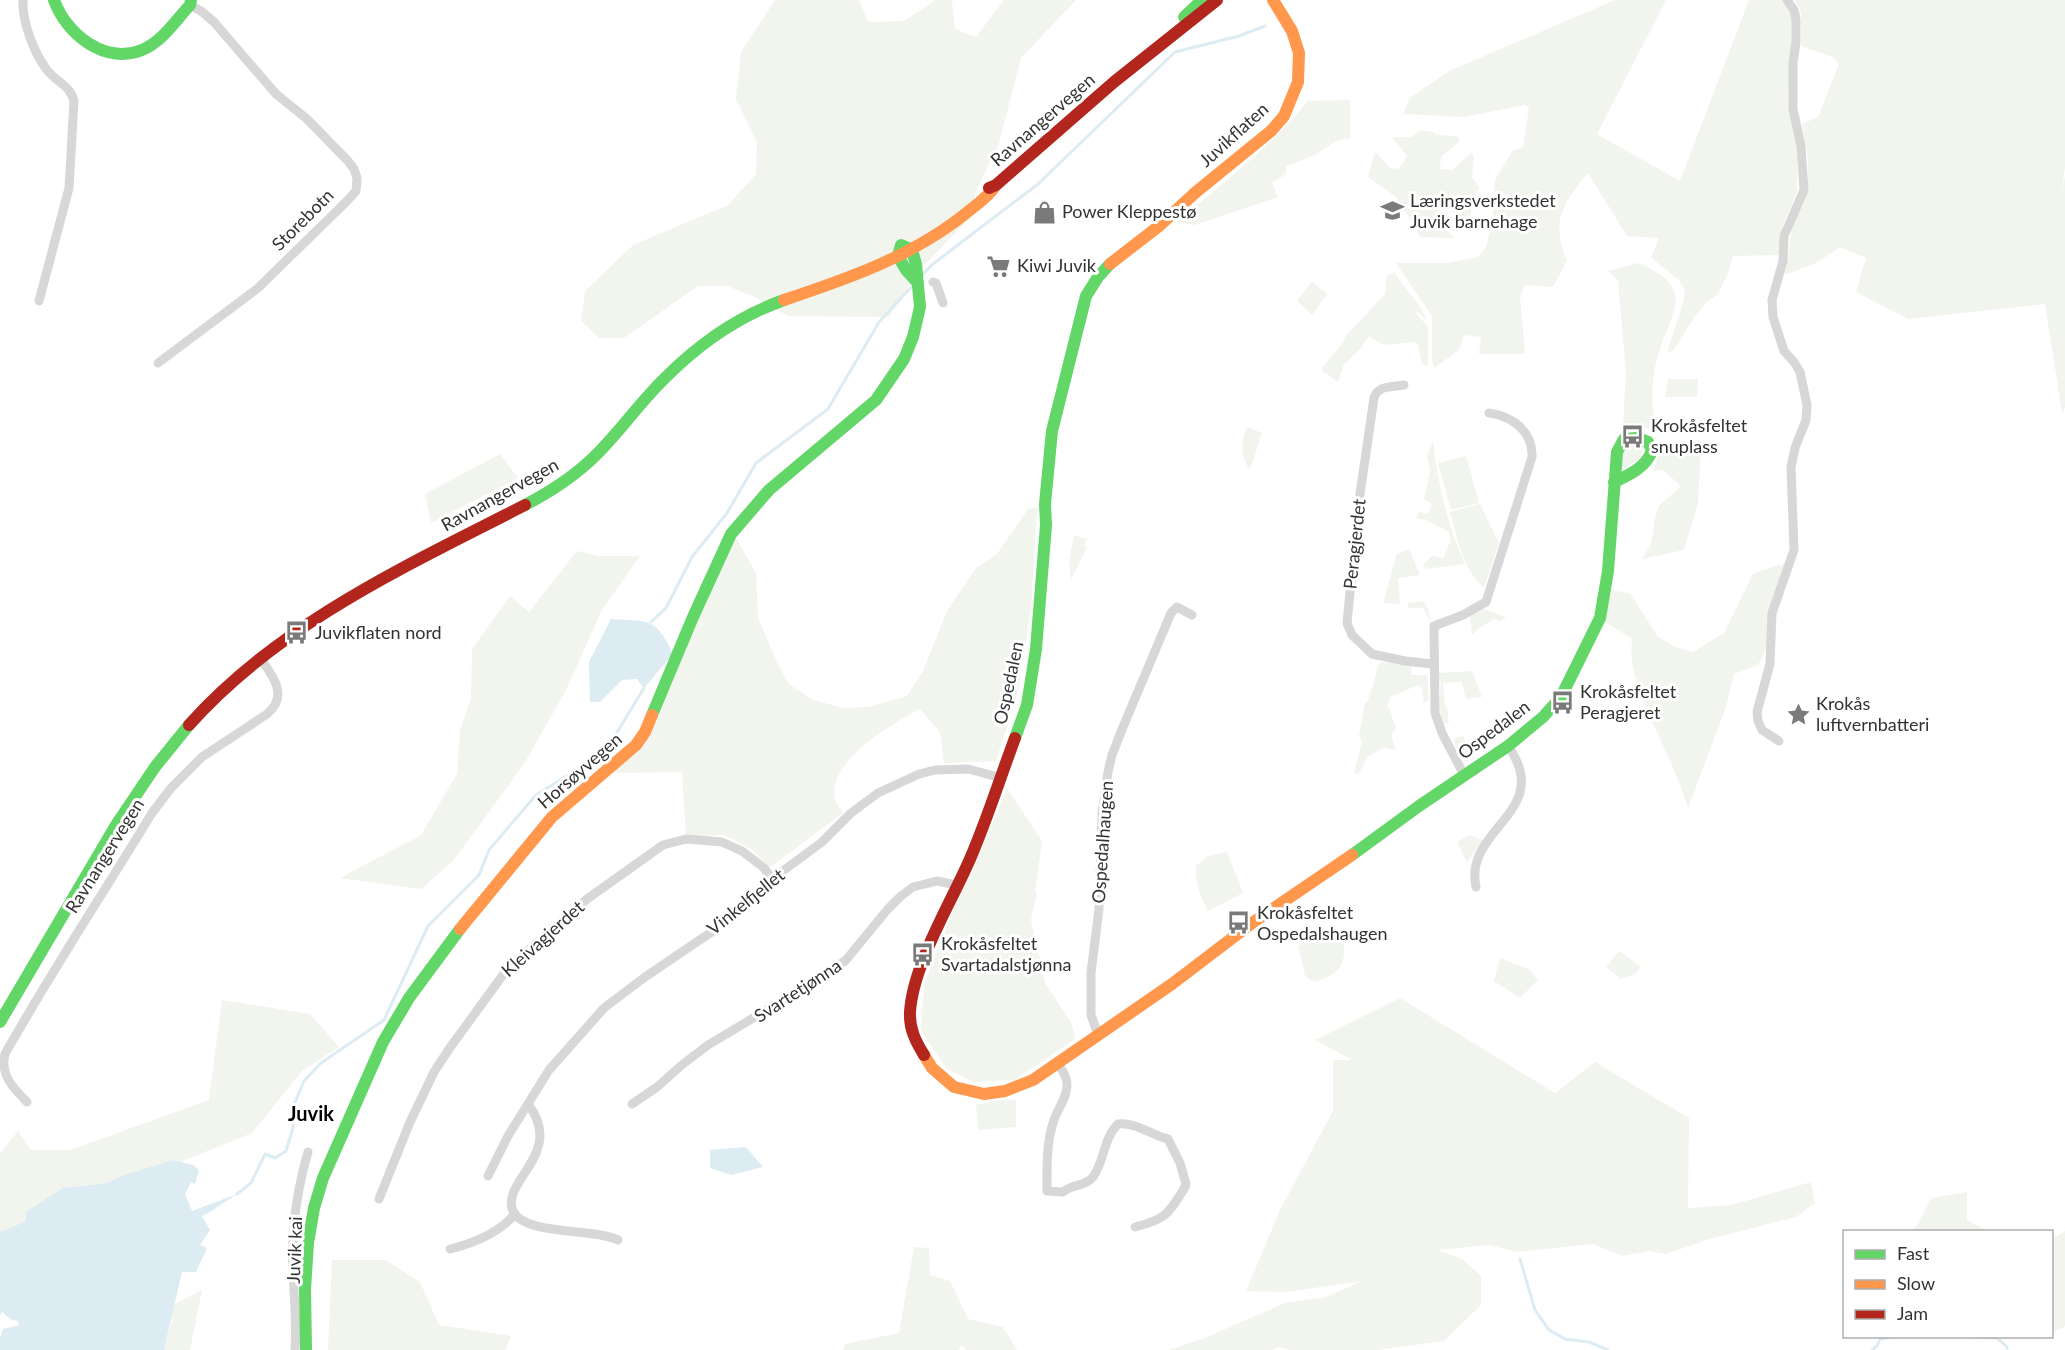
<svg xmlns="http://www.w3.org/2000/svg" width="2065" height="1350" viewBox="0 0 2065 1350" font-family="Lato,sans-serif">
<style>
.green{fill:#f1f5ed}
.water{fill:#ddebf3}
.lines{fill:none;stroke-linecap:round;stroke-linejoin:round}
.stream{stroke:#ddebf3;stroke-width:3}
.street{stroke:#d7d7d7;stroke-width:9}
.fast{stroke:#63d668;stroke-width:12}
.slow{stroke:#ff974d;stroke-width:12}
.jam{stroke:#b3261e;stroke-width:12}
.labels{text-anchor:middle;stroke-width:6;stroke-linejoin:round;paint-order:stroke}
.street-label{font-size:18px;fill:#333;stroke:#fff}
.poi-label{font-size:18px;fill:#333;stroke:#fff;text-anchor:start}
.neighbourhood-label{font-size:20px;font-weight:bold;fill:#000;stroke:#fff}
</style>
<rect width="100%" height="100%" fill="#fff"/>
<g class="green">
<path d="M775 0H859L868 22 904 21 935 0H952L955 29 976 37 1004 0H1076L1021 58 999 143 976 191 970 218 918 271 889 317 788 316 755 297 727 286H698L624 338H599L581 321 585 291 633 245 728 205 756 174 757 142 736 99 741 52Z"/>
<path d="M1615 0H1666L1597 134 1680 181 1749 0H1784L1792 11 1794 26 1788 97 1790 117 1798 140 1797 192 1783 225 1781 255 1733 256 1728 273 1717 295 1707 302 1695 316 1673 351 1669 352 1668 350 1683 303 1685 290 1679 280 1651 258 1659 238 1627 236 1588 173C1563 203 1550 222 1567 261L1553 287 1525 285 1520 297 1525 354H1479L1481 337 1464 335 1459 350 1434 368 1432 360V316L1396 263H1448L1478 257 1487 245 1493 214 1495 180 1513 150 1523 148 1529 108 1525 105 1464 117 1403 114 1410 98 1449 71Z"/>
<path d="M1794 0H2065V167L2060 205 2065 175V407L2062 413 2045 304 1908 319 1856 292 1866 258 1840 247 1818 262 1785 275 1792 228 1808 185V159L1802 124 1818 117 1839 64 1833 57 1801 46V11Z"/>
<path d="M1350 100V138L1336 141 1316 154 1286 167V174L1272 183 1278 197 1195 225 1176 222C1222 185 1270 147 1308 101Z"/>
<path d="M1421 130 1433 132 1436 135 1457 136 1460 141 1441 157 1440 169 1452 170 1471 153 1474 157 1472 178 1479 187 1472 203 1470 224 1466 227 1450 208 1438 207 1437 218 1454 238 1421 237 1396 197 1368 177 1375 152 1390 168 1399 169 1407 156 1392 137H1411Z"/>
<path d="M1638 263C1650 268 1670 277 1674 291 1680 309 1665 331 1660 349 1651 375 1650 400 1656 427L1653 430 1636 424 1623 426 1626 372 1618 280 1608 271Z"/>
<path d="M1395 272C1404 291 1420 300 1427 321L1418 312 1416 313 1428 327V364L1424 366 1421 361 1418 344 1415 342 1383 345 1369 336 1360 349 1343 366 1338 382 1321 370C1328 358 1341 349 1346 336L1385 294 1387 276Z"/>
<path d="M1312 282 1327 294 1312 315 1297 301Z"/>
<path d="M1668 379H1698L1697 397H1665Z"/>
<path d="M1247 427 1262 433 1251 467 1248 469C1241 450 1240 446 1247 427Z"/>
<path d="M1632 440 1645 446 1639 459 1620 472 1624 445Z"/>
<path d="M1433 441C1437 482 1448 527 1465 564L1425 569 1423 565 1432 556 1443 558 1451 540 1449 532 1426 520 1416 518 1419 512 1428 514 1432 504 1424 499 1430 471 1427 456Z"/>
<path d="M1667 444 1701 446 1698 503 1684 550 1642 559 1651 544 1656 513 1659 506 1681 486 1663 470 1653 471 1658 456Z"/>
<path d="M500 454 518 478 431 523 425 494Z"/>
<path d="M1466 456 1479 503 1451 510 1438 463Z"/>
<path d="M1480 504 1499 543 1484 588C1463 569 1457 538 1450 512Z"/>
<path d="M1037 507 1031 609 1018 691 996 761 944 763 940 732 920 709C892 724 826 761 835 800 836 804 841 809 843 813L770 867 751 849 724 835 686 837 682 772 613 773 639 749 660 714 699 615 735 536 756 573 758 617 776 661 789 684 813 700 844 708 868 707 907 696 923 671 947 611 976 568 997 554 1028 509Z"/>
<path d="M1074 535 1087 539 1084 546 1087 548 1071 579 1069 561Z"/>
<path d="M1409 549 1420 575 1398 578 1400 604 1383 603 1397 554Z"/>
<path d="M577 551 599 556H640L602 610 565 692 524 764 453 861 421 889 340 878 421 835 457 774 460 730 471 698 472 649 510 596 529 612Z"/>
<path d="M1788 563 1770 608V642L1758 665 1734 674 1726 707 1688 808C1682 791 1676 773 1668 756 1653 722 1627 677 1632 639L1604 621 1610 590 1630 593 1658 637 1676 647 1693 652 1724 633 1753 574 1774 566Z"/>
<path d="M1424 601 1429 611 1431 623 1423 608H1408V603Z"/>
<path d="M1484 609 1506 617 1500 621 1494 619 1478 629 1472 635 1470 616Z"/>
<path d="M1381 662 1412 666 1411 675H1427L1429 699 1424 704 1422 687 1418 685 1390 697 1388 706 1396 728 1391 735 1396 750 1384 748 1368 756 1358 775 1354 772 1362 742 1359 736 1365 703 1368 701 1371 689 1373 688 1377 668Z"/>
<path d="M1472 671 1482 697 1466 699 1462 682 1443 683 1445 707H1447L1449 722 1444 724 1439 709 1441 681H1438V673Z"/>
<path d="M1463 736 1475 758 1465 762 1461 758 1454 742 1455 738Z"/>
<path d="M1007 788 1042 841 1035 892 1037 893 1031 920 1045 983 1072 1024 1075 1039 1014 1080 973 1082 946 1068 921 1031 924 984 960 893 972 872Z"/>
<path d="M1469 835 1483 840 1467 862 1457 842Z"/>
<path d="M1227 852 1243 893 1208 911C1200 896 1195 882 1196 866L1208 856Z"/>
<path d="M1329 940 1338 941 1344 945C1345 971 1335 974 1315 982L1305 976 1298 945Z"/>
<path d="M1619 951 1641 967 1635 974 1621 979 1606 967Z"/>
<path d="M1500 958 1530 970 1538 980 1520 998 1494 981Z"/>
<path d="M1400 998 1555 1093 1595 1062 1689 1118 1688 1208 1731 1205 1811 1182 1815 1203 1796 1217 1713 1238 1666 1254 1649 1251 1623 1256 1593 1244 1517 1252 1489 1245 1437 1250 1462 1259 1481 1276V1305L1444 1341 1378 1350H1290L1278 1347 1272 1350H1169L1202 1339 1285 1303 1326 1297 1362 1281 1286 1292 1246 1291 1280 1210 1333 1111V1060H1352L1315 1040Z"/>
<path d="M222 1000 310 1014 339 1047 302 1071 252 1133 180 1162 173 1160 124 1175 107 1183 63 1188 24 1222 0 1232V1154L18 1131 31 1150H70L209 1100Z"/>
<path d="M1002 1100H1016V1127L978 1130 976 1105Z"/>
<path d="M1967 1192V1220L1988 1231H1996H1911L1919 1223 1931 1198Z"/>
<path d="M2065 1231V1326L2052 1333V1237H2056Z"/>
<path d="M914 1247 929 1248 930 1275 950 1281 968 1319 1003 1327 1017 1350H966L961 1345 959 1350H843L845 1344 899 1333Z"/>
<path d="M332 1260H386L420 1282 439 1325 511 1336 505 1350H328Z"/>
<path d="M202 1290 190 1350H164L172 1320 173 1305Z"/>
</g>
<g class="water">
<path d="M611 619C650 622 655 616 673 654L644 688 637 679 622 680 600 702H590L589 662Z"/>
<path d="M746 1147 763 1167 731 1175 710 1168V1150Z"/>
<path d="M173 1160 193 1165 199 1170 195 1184 191 1182 185 1194 192 1211 237 1194C224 1202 215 1210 202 1216L210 1230 200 1245 207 1248 196 1272H182L164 1350H0V1338L3 1329 19 1325 18 1321 12 1320 2 1312 0 1315V1232L24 1222 26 1220V1212L63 1188 107 1183 124 1175Z"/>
</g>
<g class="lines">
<g class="stream">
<path d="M921 276 933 264 1038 184 1175 52 1239 36 1265 26"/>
<path d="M651 622 666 608 692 557 727 513 756 463 828 409 879 322 915 283"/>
<path d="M237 1194 251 1183 265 1154 275 1158 286 1151 293 1128 294 1105 304 1081 321 1063 384 1020 428 926 479 875 489 850 536 795 605 752 644 688"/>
<path d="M1520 1259 1535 1310 1549 1330 1565 1339 1589 1342 1608 1350"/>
<path d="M1954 1336 1997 1338 2007 1347V1350"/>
<path d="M1872 1350 1877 1346 1880 1339 1896 1336"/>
</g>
<g class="street">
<path d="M23 0C22 22 34 53 47 70 56 82 70 85 74 101L69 188 39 301"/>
<path d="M933 282 936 283 943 303"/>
<path d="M158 363 258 288 347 201 356 191 357 178 354 169 348 161 307 119 276 94 214 22 201 11 190 5"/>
<path d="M1404 385C1392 387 1378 385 1374 398L1360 494 1347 623 1352 635 1372 654 1405 661 1433 664"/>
<path d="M1779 741 1762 730 1758 721 1757 712 1770 664 1772 613 1794 550 1791 467 1795 448 1806 420 1807 405 1800 372 1794 362 1784 351 1773 317 1772 300 1783 261 1784 236 1804 190 1801 146 1793 109V63L1796 42V19L1794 10 1787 0"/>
<path d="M1464 775 1442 733 1435 713 1434 626 1463 615 1486 602 1532 457C1533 431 1512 416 1489 413"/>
<path d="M1476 887C1463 828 1555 812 1508 746"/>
<path d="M1098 1035 1091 1015V973L1099 909 1102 813 1108 772 1112 755 1123 727 1171 613 1177 607 1192 615"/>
<path d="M1057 1063C1062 1070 1067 1076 1067 1085 1067 1098 1058 1108 1054 1120 1046 1143 1047 1167 1047 1191L1063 1192C1071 1184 1085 1187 1093 1177 1105 1160 1103 1139 1118 1124 1136 1122 1151 1135 1168 1139L1180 1163 1186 1184 1185 1187C1168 1214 1167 1219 1135 1227"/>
<path d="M27 1102C13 1088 0 1075 5 1054 51 972 103 894 152 813L171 788 202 757 267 714C289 696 273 676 260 658"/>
<path d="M528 1104C566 1154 500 1181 513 1211 524 1236 597 1228 618 1240"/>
<path d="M632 1104 657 1087 683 1064 708 1045 825 975 846 960 887 910 901 896 913 887 937 881 956 885"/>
<path d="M488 1176 508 1136 549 1070 604 1008 645 977 713 931 772 879 822 842 851 813 878 793 919 774 935 770 968 769 1002 778"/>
<path d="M379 1199 410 1122 434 1072 449 1049 508 968 587 899 663 845 686 839 722 842 742 851 764 868 772 879"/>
<path d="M450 1249C474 1243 499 1233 515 1214"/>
<path d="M295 1350C297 1324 294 1297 293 1271 291 1231 297 1190 308 1152"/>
</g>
<g class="fast">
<path d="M54 0C66 34 105 65 142 50 162 42 176 20 190 5L191 0"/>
<path d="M1184 17 1202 0"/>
<path d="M525 505C550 492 576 475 596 455 621 430 641 401 666 377 700 343 739 316 784 300"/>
<path d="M652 715 693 617 731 534 769 490 876 400 904 359 913 337 920 307 916 264 912 250 901 245 898 256 906 270 916 281"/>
<path d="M1015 738 1027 705 1036 649 1046 525 1045 504 1052 431 1086 296 1098 277 1110 264"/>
<path d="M1352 855 1419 806 1508 746 1543 717 1561 697 1600 618 1608 571 1617 452 1624 439 1637 438 1648 442 1652 450C1647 467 1629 475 1614 482"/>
<path d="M0 1022 116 825 155 767 189 725"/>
<path d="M306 1350 305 1289 308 1243 314 1208 323 1178 383 1042 409 998 460 929"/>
</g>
<g class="slow">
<path d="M1110 264 1159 226 1196 192 1271 131 1284 116 1298 82 1299 53 1292 31 1273 0"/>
<path d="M784 300C850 278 916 255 970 210 980 202 989 196 996 185"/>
<path d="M460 929 552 817 636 745 645 732 652 715"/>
<path d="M924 1055 932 1068 954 1087 984 1094 1005 1091 1033 1080 1172 984 1252 923 1352 855"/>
</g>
<g class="jam">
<path d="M989 188 996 185 1114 82 1217 0"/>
<path d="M189 725C280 623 406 566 525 505"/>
<path d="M924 1055C916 1042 909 1029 910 1012 913 964 951 903 970 859 987 820 1000 778 1015 738"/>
</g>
</g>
<defs>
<symbol id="school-bare" viewBox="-9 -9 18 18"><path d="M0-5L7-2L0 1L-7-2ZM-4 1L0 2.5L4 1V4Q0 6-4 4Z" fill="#7a7a7a" stroke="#fff" stroke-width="2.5" paint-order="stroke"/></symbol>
<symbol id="shop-bare" viewBox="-9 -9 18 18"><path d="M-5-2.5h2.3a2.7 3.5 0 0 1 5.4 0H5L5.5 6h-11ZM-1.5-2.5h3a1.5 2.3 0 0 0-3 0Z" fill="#7a7a7a" stroke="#fff" stroke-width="2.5" paint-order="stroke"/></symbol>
<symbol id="supermarket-bare" viewBox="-9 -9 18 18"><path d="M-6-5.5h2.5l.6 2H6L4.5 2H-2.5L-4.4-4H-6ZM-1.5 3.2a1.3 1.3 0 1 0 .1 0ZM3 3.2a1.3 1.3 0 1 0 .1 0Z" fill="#7a7a7a" stroke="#fff" stroke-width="2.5" paint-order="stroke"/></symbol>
<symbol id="bus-bare" viewBox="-9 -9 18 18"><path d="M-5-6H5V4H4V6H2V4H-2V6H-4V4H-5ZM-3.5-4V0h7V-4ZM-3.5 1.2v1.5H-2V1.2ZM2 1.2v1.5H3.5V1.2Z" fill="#7a7a7a" stroke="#fff" stroke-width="2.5" paint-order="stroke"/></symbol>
<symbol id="sight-bare" viewBox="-9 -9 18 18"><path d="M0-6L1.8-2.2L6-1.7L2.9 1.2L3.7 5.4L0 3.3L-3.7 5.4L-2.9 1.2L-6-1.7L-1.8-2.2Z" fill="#7a7a7a" stroke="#fff" stroke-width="2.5" paint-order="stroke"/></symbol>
</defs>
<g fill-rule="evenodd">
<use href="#school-bare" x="1376" y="194" width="33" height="33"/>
<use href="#shop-bare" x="1028" y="196" width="33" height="33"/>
<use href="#supermarket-bare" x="982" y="250" width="33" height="33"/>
<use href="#bus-bare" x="1616" y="420" width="33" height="33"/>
<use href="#bus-bare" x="280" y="616" width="33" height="33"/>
<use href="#bus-bare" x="1546" y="686" width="33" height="33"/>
<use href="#sight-bare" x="1782" y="698" width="33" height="33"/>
<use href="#bus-bare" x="1222" y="906" width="33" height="33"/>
<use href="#bus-bare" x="906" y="938" width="33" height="33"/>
</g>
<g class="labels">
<g class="street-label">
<text transform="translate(1043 120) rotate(-41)" y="6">Ravnangervegen</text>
<text transform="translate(1234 135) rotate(-42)" y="6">Juvikflaten</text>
<text transform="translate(303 220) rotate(-45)" y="6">Storebotn</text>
<text transform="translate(500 495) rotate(-29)" y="6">Ravnangervegen</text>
<text transform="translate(1355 544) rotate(-84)" y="6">Peragjerdet</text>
<text transform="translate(1009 683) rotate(-78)" y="6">Ospedalen</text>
<text transform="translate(1494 730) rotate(-37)" y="6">Ospedalen</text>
<text transform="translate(580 771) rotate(-41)" y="6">Horsøyvegen</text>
<text transform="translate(1103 842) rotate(-86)" y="6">Ospedalhaugen</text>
<text transform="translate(105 856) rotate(-58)" y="6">Ravnangervegen</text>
<text transform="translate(746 902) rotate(-39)" y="6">Vinkelfjellet</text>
<text transform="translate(543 939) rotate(-42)" y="6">Kleivagjerdet</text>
<text transform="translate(798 991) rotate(-33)" y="6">Svartetjønna</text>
<text transform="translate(295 1250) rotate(-88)" y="6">Juvik kai</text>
</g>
<g class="poi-label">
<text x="1410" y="207">Læringsverkstedet<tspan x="1410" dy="21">Juvik barnehage</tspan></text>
<text x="1062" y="218">Power Kleppestø</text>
<text x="1017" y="272">Kiwi Juvik</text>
<text x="1651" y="432">Krokåsfeltet<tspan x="1651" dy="21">snuplass</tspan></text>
<text x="315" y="639">Juvikflaten nord</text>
<text x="1580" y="698">Krokåsfeltet<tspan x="1580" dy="21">Peragjeret</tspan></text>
<text x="1816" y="710">Krokås<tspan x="1816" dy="21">luftvernbatteri</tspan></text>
<text x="1257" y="919">Krokåsfeltet<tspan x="1257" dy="21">Ospedalshaugen</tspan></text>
<text x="941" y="950">Krokåsfeltet<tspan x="941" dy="21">Svartadalstjønna</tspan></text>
</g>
<g class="neighbourhood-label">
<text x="311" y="1121">Juvik</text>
</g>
</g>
<rect x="1843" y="1230" width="210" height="108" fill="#ffffff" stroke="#adadad" stroke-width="1.5"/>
<rect x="1855" y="1250" width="30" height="9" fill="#63d668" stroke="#adadad" stroke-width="1.5"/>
<text x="1897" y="1260" font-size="18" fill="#333333">Fast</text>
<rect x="1855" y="1280" width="30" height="9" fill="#ff974d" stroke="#adadad" stroke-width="1.5"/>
<text x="1897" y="1290" font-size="18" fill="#333333">Slow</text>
<rect x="1855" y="1310" width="30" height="9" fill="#b3261e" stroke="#adadad" stroke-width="1.5"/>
<text x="1897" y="1320" font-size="18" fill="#333333">Jam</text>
</svg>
